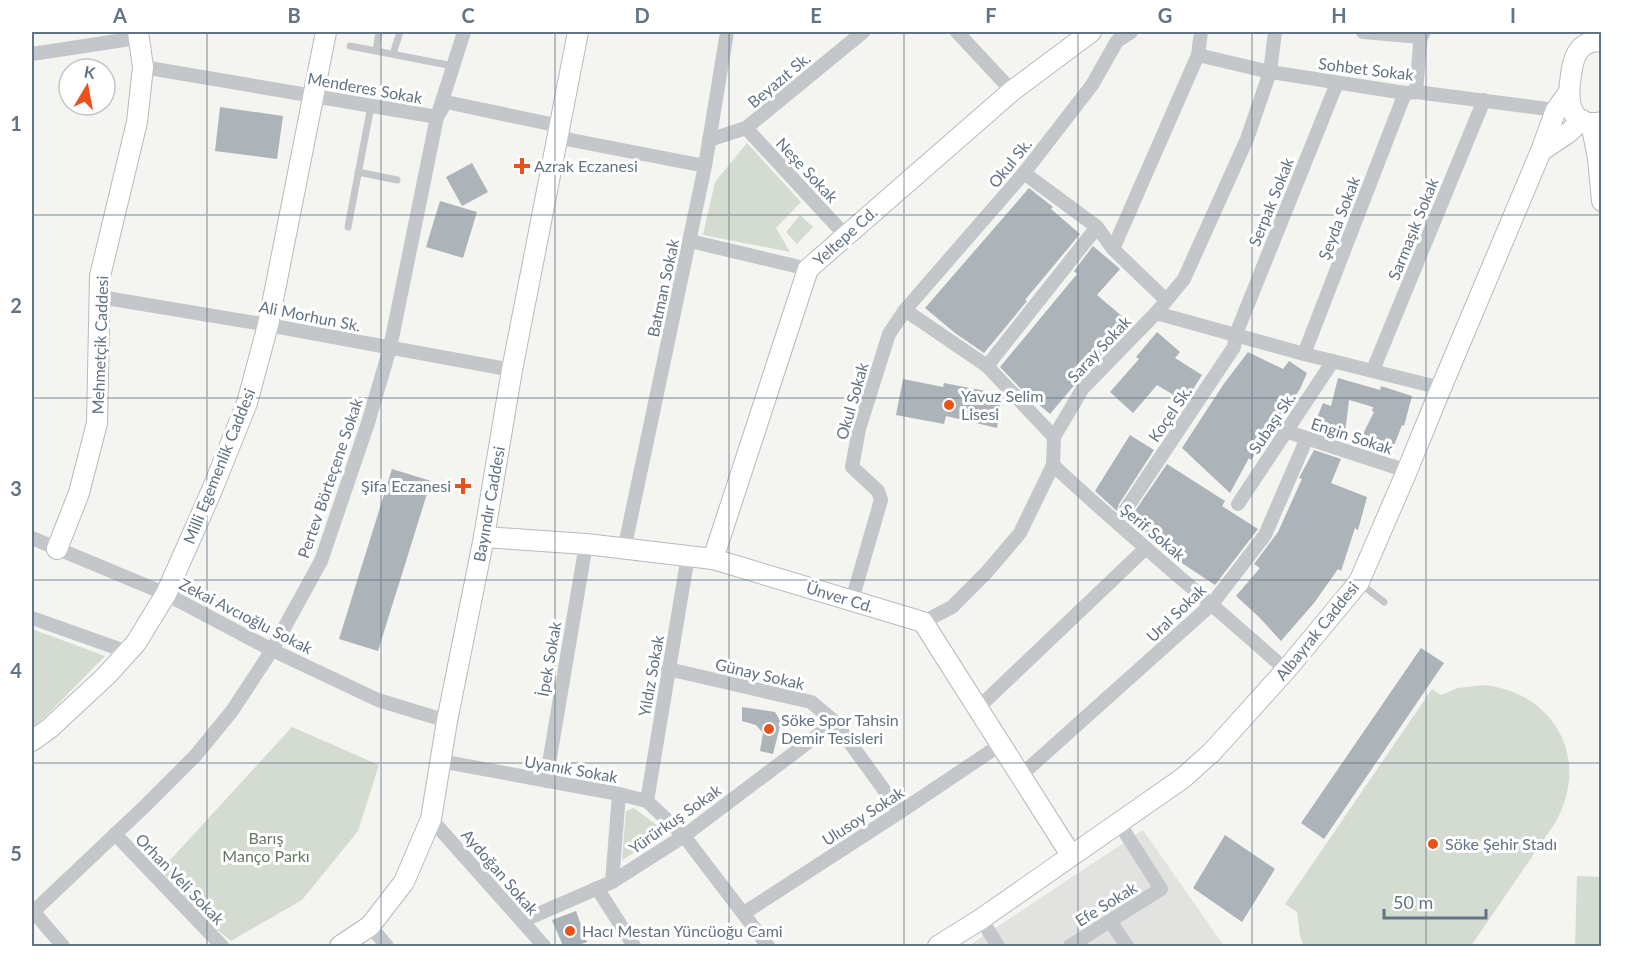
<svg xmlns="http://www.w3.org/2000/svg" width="1633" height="978" viewBox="0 0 1633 978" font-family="Lato,sans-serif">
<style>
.built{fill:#e2e3e1}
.green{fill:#d4dcd1}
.building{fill:#acb3b9}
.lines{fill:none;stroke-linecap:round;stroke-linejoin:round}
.secondary-casing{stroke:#b6babf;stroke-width:22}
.lane{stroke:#c4c7ca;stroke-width:7}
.street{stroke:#c4c7ca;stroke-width:14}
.secondary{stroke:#fff;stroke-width:20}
.grid{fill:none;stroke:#627383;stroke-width:1.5;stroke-opacity:0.55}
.poi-dot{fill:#eb5219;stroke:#fff;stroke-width:2}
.labels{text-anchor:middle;stroke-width:6;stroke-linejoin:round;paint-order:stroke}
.street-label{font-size:16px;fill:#627383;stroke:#fff}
.poi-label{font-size:16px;fill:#627383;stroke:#fff;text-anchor:start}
.park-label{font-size:16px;fill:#657961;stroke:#fff}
.neatline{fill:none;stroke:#627383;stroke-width:2}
.grid-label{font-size:20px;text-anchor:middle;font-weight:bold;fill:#627383}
</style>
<rect width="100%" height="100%" fill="#f4f4f0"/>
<path class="built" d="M1143 830 1224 946H968Z"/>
<g class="green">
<path d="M747 143 801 202 776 228 790 252 703 235 715 182Z"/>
<path d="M800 215 813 227 797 244 786 232Z"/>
<path d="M32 629 105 656 44 718 32 727Z"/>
<path d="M1484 685C1556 693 1591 760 1555 823L1471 946H1304L1300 936 1297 912 1285 904 1432 689 1441 695 1458 688Z"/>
<path d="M292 727 379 765 358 831 302 900 231 941 199 915 161 870Z"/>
<path d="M634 808 667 833 622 860 626 811Z"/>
<path d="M1577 876 1601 877V946H1575Z"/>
</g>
<g class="building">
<path d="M220 107 283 116 277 159 215 151Z"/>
<path d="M472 163 488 192 462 206 446 177Z"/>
<path d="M1029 188 1053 207 1051 209 1080 234 1025 300 1027 301 984 353 955 333 925 308Z"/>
<path d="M440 201 477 212 463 258 426 247Z"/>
<path d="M1093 246 1120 269 1097 295 1130 323 1077 382 1050 414 1023 391 1000 367 1077 274 1074 271Z"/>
<path d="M1157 332 1180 352 1175 358 1202 375 1185 402 1157 385 1133 413 1110 392 1139 359 1136 357Z"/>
<path d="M1248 352 1283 369 1289 361 1307 373 1300 389 1251 460 1249 458 1230 493 1182 448 1223 385Z"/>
<path d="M1338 378 1380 390 1381 386 1412 396 1404 426 1402 425 1390 456 1358 444 1374 412 1372 411 1373 407 1349 400 1344 441 1312 430 1323 403 1331 406Z"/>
<path d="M903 379 943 387 944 383 1001 394 997 428 946 416 944 424 896 415Z"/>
<path d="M1130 435 1154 450 1119 504 1117 511 1095 491Z"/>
<path d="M1314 450 1341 459 1331 483 1367 497 1358 530 1355 528 1341 571 1338 569 1314 603 1281 641 1260 618 1236 596 1260 568 1254 564 1278 532 1302 479 1299 478Z"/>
<path d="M1167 464 1225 501 1222 506 1258 529 1215 585 1162 550 1157 546 1159 542 1129 521 1130 519 1128 518 1133 514Z"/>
<path d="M392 469 431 481 378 651 339 639Z"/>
<path d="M1421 648 1444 663 1324 839 1301 823Z"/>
<path d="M742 707 775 712 781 722 773 754 760 751 763 733 756 725 742 721Z"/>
<path d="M1225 835 1275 869 1242 922 1193 888Z"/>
<path d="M576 911 587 942 575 946H563L552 920Z"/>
</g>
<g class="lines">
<defs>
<g id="secondary">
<path d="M1602 41C1594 41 1585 43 1580 49 1574 56 1572 66 1571 75 1567 98 1568 130 1602 122"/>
<path d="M1591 123 1598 158 1602 201"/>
<path d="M1541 151 1568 133 1582 120"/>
<path d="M484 537 586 544 713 559 923 622 1071 855"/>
<path d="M57 549 79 493 97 423 100 276 137 122 143 67 138 32"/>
<path d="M713 559 808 269 1012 91 1091 32"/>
<path d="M32 741 50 728 106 676 136 643 166 594 212 490 247 403 268 325 326 32"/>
<path d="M340 946 370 926 404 882 431 819 447 721 484 537 512 370 578 32"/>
<path d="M938 946 981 919 1183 778 1212 752 1286 670 1359 582 1407 471 1441 388 1541 151 1556 110 1569 92"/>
</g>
</defs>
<use href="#secondary" class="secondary-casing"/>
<g class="lane">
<path d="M350 46 453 66"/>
<path d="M376 51 379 32"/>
<path d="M393 54 400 32"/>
<path d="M358 172 397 180"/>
<path d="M348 227 371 106"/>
<path d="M1361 584 1384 602"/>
</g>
<g class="street">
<path d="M957 32 1012 91"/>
<path d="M1201 32 1198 55 1270 72 1405 93 1416 92 1556 110"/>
<path d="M1363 32 1421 37 1424 32"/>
<path d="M32 54 137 38"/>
<path d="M143 67 437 117 446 102 560 126 566 139 705 166"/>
<path d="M1416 92 1421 32"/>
<path d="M746 128 845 235"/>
<path d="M709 140 746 128 863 32"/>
<path d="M1024 173 1097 227 1113 249 1166 300"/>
<path d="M690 241 808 269"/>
<path d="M1113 249 1198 55"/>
<path d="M100 297 268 325 512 370"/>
<path d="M905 310 987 366 1054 437"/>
<path d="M1156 313 1304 354 1441 388"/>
<path d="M1304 354 1405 93"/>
<path d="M987 366 1097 227"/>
<path d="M1373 370 1484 100"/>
<path d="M1285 431 1407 471"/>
<path d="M1053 465C1129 536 1209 601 1286 670"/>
<path d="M1238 504 1333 361"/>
<path d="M1126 509 1234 347 1236 334 1337 83"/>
<path d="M32 538 166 594 272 650 378 700 447 721"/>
<path d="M624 550 705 166 727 32"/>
<path d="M852 600 881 500 878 491 852 467 859 429 889 334 905 310 1024 173 1092 85 1117 41 1131 32"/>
<path d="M32 618 128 652"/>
<path d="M923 622 952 607 986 573 1020 533 1053 465 1054 437 1083 388 1156 313 1184 279 1247 139 1270 72 1275 32"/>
<path d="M668 669 811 702 835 722 900 812"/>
<path d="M977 709 1146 548"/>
<path d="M440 761 619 794 647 801 684 836 768 946"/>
<path d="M1020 776 1212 604 1265 535 1307 438"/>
<path d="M546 781 586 544"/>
<path d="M647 801 688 556"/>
<path d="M431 819 544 946"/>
<path d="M115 834 222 946"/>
<path d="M612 882 619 794"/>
<path d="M597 888 634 946"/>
<path d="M32 910 63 946"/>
<path d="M32 913 144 807 196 755 232 711 272 650 321 561 368 423 390 348 437 117 464 32"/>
<path d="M744 913 900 812 1000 745"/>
<path d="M981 919 998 946"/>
<path d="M522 921 612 882 684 836 835 722"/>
<path d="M1110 921 1127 946"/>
<path d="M370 926 387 946"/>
<path d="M1070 946 1161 889 1119 823"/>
</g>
<use href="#secondary" class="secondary"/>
</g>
<path class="grid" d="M207 32V946M381 32V946M555 32V946M729 32V946M904 32V946M1078 32V946M1252 32V946M1426 32V946M32 215H1602M32 398H1602M32 580H1602M32 763H1602"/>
<g class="poi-dot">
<path d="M519 157h6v6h6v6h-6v6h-6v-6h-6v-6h6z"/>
<circle cx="949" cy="405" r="6"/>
<path d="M460 477h6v6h6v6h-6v6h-6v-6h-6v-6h6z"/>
<circle cx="769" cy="729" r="6"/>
<circle cx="1433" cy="844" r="6"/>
<circle cx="570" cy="931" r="6"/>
</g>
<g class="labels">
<g class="street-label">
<text transform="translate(1366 69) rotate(7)" y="6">Sohbet Sokak</text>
<text transform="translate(779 80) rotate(-40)" y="6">Beyazıt Sk.</text>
<text transform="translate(365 88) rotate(10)" y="6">Menderes Sokak</text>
<text transform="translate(1010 163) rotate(-51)" y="6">Okul Sk.</text>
<text transform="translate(807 170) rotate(47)" y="6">Neşe Sokak</text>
<text transform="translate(1271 202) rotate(-68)" y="6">Serpak Sokak</text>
<text transform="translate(1339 218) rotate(-69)" y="6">Şeyda Sokak</text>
<text transform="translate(1413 229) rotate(-68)" y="6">Sarmaşık Sokak</text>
<text transform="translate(845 236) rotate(-42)" y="6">Yeltepe Cd.</text>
<text transform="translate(663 288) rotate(-78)" y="6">Batman Sokak</text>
<text transform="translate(310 316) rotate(11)" y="6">Ali Morhun Sk.</text>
<text transform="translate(100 345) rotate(-88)" y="6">Mehmetçik Caddesi</text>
<text transform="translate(1099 349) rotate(-47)" y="6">Saray Sokak</text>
<text transform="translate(852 401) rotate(-74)" y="6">Okul Sokak</text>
<text transform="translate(1170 414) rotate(-56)" y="6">Koçel Sk.</text>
<text transform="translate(1272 423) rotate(-56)" y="6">Subaşı Sk.</text>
<text transform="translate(1352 436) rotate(18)" y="6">Engin Sokak</text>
<text transform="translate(219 466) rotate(-68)" y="6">Milli Egemenlik Caddesi</text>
<text transform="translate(330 478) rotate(-71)" y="6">Pertev Börteçene Sokak</text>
<text transform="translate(489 504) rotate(-80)" y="6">Bayındır Caddesi</text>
<text transform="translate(1153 532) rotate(40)" y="6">Şerif Sokak</text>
<text transform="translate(840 597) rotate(17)" y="6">Ünver Cd.</text>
<text transform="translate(1176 613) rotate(-44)" y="6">Ural Sokak</text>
<text transform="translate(246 616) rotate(27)" y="6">Zekai Avcıoğlu Sokak</text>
<text transform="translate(1317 631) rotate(-51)" y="6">Albayrak Caddesi</text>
<text transform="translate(549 659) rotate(-80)" y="6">İpek Sokak</text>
<text transform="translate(760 674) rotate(13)" y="6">Günay Sokak</text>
<text transform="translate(651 676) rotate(-80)" y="6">Yıldız Sokak</text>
<text transform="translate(571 769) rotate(10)" y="6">Uyanık Sokak</text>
<text transform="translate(863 816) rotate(-33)" y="6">Ulusoy Sokak</text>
<text transform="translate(675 819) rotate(-35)" y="6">Yürürkuş Sokak</text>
<text transform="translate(500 872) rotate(49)" y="6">Aydoğan Sokak</text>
<text transform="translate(180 879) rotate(46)" y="6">Orhan Veli Sokak</text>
<text transform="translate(1106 904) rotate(-32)" y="6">Efe Sokak</text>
</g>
<g class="poi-label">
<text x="534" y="172">Azrak Eczanesi</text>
<text x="961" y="402">Yavuz Selim<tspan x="961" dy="18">Lisesi</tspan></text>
<text x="451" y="492" text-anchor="end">Şifa Eczanesi</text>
<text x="781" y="726">Söke Spor Tahsin<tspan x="781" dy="18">Demir Tesisleri</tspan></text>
<text x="1445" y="850">Söke Şehir Stadı</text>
<text x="582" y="937">Hacı Mestan Yüncüoğu Cami</text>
</g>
<g class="park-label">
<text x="266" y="844">Barış<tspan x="266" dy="18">Manço Parkı</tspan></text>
</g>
</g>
<rect width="1633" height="978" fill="none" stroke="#ffffff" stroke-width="66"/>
<g transform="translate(87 87) rotate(10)"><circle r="28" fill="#ffffff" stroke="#c0c7cd" stroke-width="1.5"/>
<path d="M0-4.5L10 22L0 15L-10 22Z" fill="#eb5219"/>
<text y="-9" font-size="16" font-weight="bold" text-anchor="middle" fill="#627383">K</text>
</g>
<path d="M1384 909v9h102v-9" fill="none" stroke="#627383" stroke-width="3"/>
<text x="1393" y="909" font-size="18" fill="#627383" stroke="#ffffff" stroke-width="4.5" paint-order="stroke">50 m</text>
<rect x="33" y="33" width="1567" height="912" class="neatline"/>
<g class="grid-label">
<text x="120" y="23">A</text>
<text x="294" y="23">B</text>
<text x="468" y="23">C</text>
<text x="642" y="23">D</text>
<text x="816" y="23">E</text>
<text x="991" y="23">F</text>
<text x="1165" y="23">G</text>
<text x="1339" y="23">H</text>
<text x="1513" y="23">I</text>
<text x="16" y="131">1</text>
<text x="16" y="313">2</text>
<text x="16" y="496">3</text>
<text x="16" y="678">4</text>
<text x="16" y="861">5</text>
</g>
</svg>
